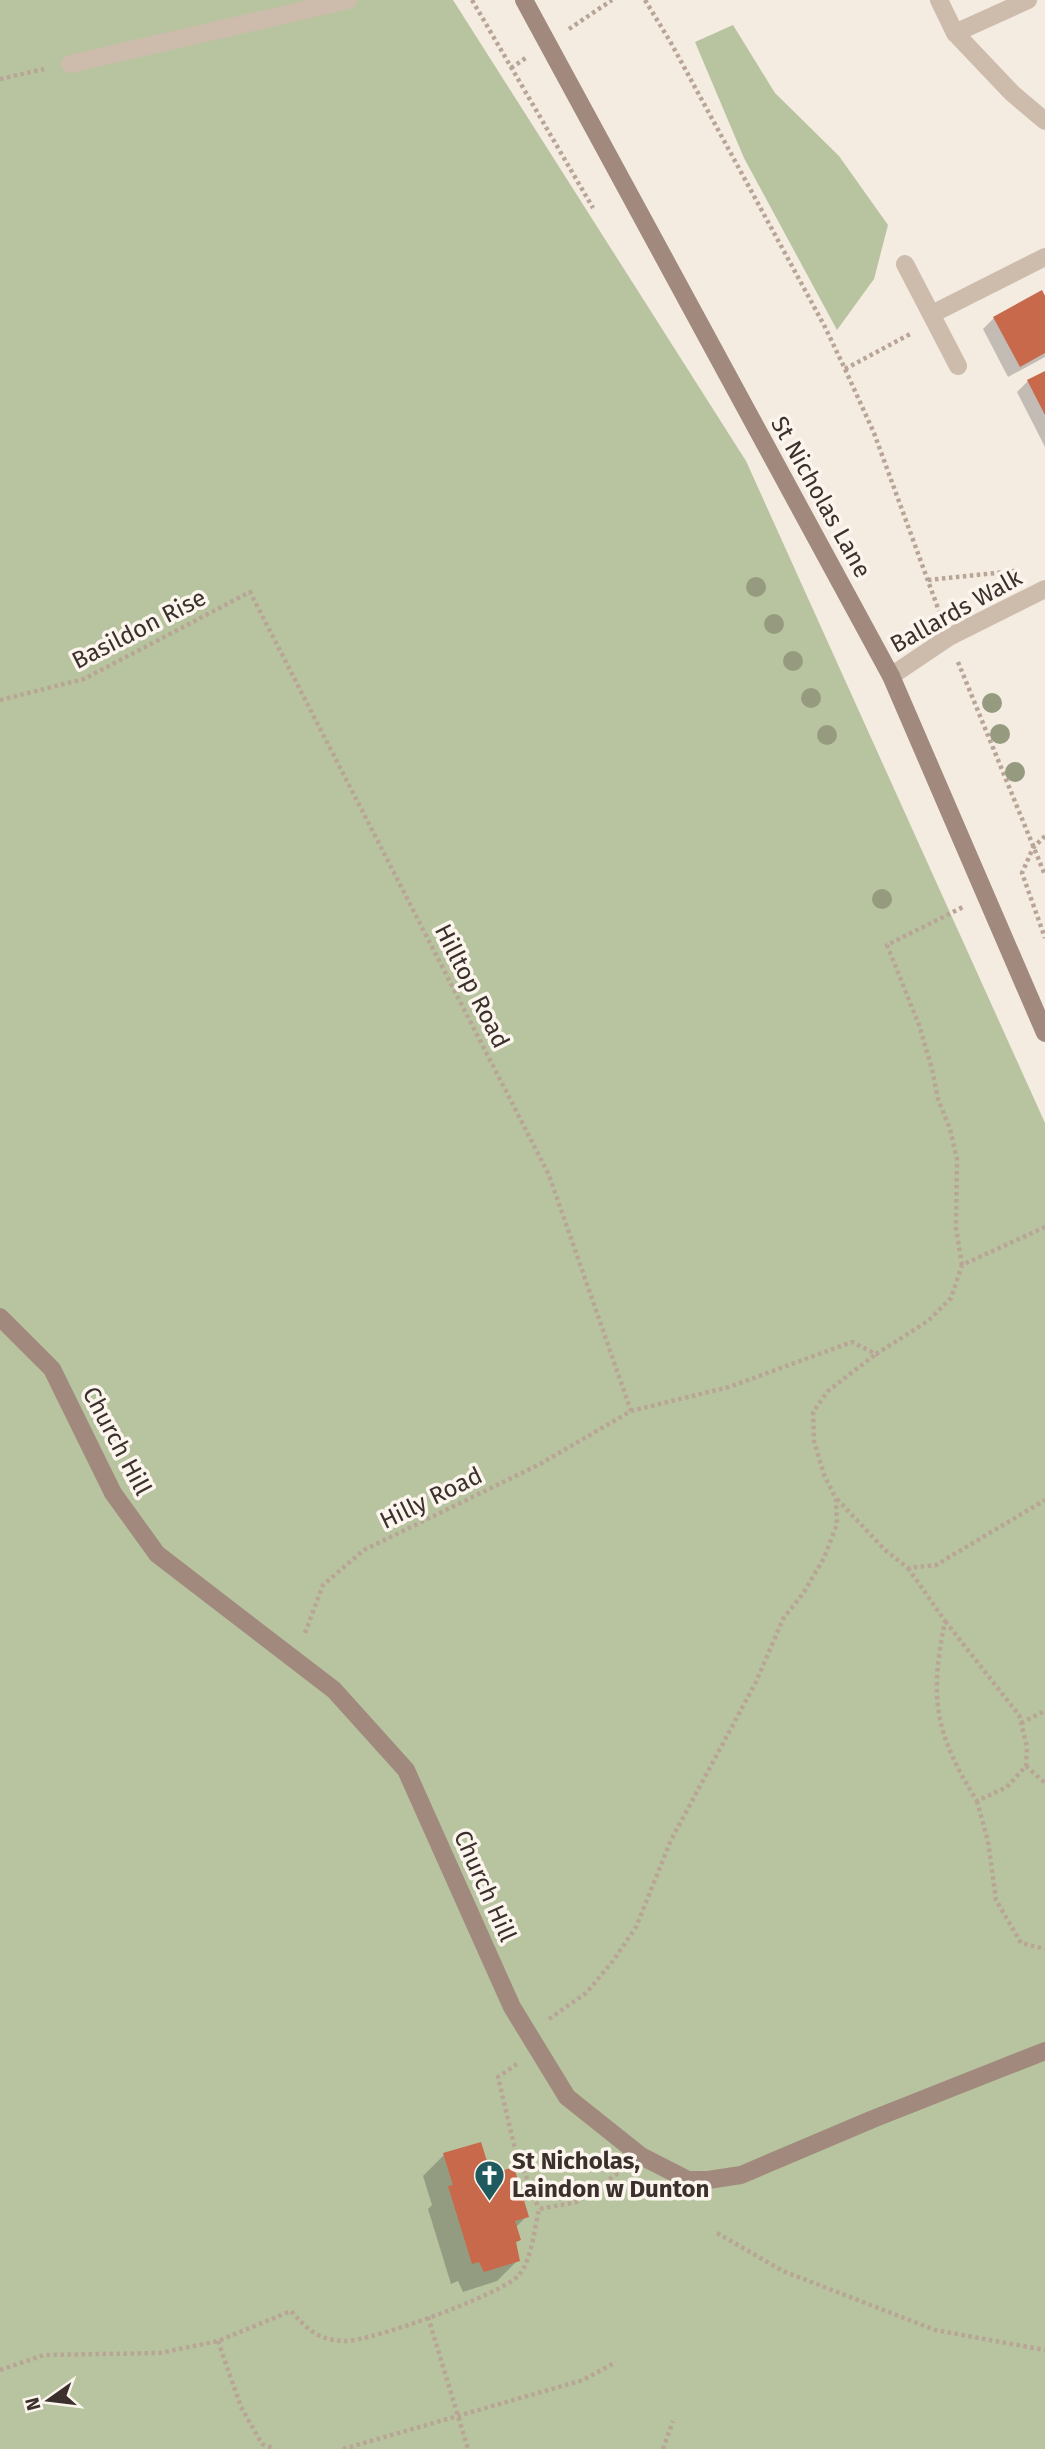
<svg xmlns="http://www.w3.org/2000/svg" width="1045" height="2449" viewBox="0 0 1045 2449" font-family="'Fira Sans',sans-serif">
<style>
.green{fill:#b8c4a0}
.shadow{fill:#0003}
.building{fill:#c8694b}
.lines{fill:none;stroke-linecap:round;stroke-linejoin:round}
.path{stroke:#b9a596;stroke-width:4.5;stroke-dasharray:3.5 3.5;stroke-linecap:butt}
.lane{stroke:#cdbbac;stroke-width:18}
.street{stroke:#cdbbac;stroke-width:18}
.secondary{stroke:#a18a7d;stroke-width:18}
.tree{fill:#969b7f}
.labels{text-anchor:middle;stroke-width:7;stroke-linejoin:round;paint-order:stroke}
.street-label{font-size:24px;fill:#3b302b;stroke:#fbf5ee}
.poi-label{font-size:24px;font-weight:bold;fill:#3b302b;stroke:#fbf5ee;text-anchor:start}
</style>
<rect width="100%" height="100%" fill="#f4ebe1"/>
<g class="green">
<path d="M0 0H453L746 461 1045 1123V2449H0Z"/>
<path d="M733 25 775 93 839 156 888 225 874 279 837 330 744 158 695 42Z"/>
</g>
<g class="shadow">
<path d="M1045 299V357L1008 377 983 329 994 318Z"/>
<path d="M1045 373V447L1017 392 1028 381Z"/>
<path d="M444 2155 490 2176 527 2216 515 2228 519 2239 514 2244 518 2260 497 2281 463 2292 458 2281 451 2284 428 2209 432 2205 423 2176Z"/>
</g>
<g class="building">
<path d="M1042 290 1045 296V353L1020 367 993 317Z"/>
<path d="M1045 371V415L1027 380Z"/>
<path d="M481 2142 491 2174 514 2167 529 2217 515 2221 521 2240 516 2242 520 2261 484 2272 479 2262 472 2264 448 2186 453 2185 443 2153Z"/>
</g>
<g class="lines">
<g class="path">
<path d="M472 0 593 208"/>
<path d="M645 0 671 43 825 327 845 369 874 433 939 611"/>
<path d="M569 29 612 0"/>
<path d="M511 68 527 57"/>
<path d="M0 79 44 69"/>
<path d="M845 369 912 333"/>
<path d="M928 580 1015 571"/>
<path d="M958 662 1045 875"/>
<path d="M0 700 84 679 250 592 549 1175 631 1411"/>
<path d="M1045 836 1033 848 1022 873 1045 938"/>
<path d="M962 1265 956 1228 957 1159 950 1129 938 1099 932 1069 919 1025 887 945 963 907"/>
<path d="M837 1499 885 1550 908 1568 936 1565 1045 1500"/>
<path d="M908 1568 945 1621C929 1699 935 1734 977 1801L1007 1787 1026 1766 1027 1747 1019 1715 945 1621"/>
<path d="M305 1633 323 1585 364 1550 540 1464 631 1411 729 1387 852 1342 876 1354 928 1321 951 1298 962 1265 1045 1227"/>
<path d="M1021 1723 1045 1711"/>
<path d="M1026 1766 1045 1783"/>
<path d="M977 1801 988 1841 996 1900 1021 1943 1045 1949"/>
<path d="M549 2019 586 1993 613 1961 636 1927 671 1840 756 1682 783 1619 804 1592 824 1558 837 1524 836 1499 824 1475 814 1441 813 1412 828 1391 876 1354"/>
<path d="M517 2064 498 2077 514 2145 539 2209"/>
<path d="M717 2233 783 2271 935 2330 1045 2350"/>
<path d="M428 2317 468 2449"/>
<path d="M218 2341 241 2407 262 2444 275 2449"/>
<path d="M0 2370 44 2355 160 2353 218 2341 291 2311C307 2329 318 2340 344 2341 370 2342 503 2294 519 2275 532 2259 534 2230 539 2209L577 2202 618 2173"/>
<path d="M343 2449 583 2380 616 2362"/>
<path d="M663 2449 673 2421"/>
</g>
<path class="lane" d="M70 64 348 0"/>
<g class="street">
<path d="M939 0 955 33 1012 93 1045 121"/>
<path d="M955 33 1028 0"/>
<path d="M905 264 958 366"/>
<path d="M932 314 1045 257"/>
<path d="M891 676 949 637 1045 589"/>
</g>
<g class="secondary">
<path d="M524 0 891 676 1045 1033"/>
<path d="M0 1317 52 1369 113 1493 157 1554 334 1690 406 1770 512 2007 567 2097 641 2156 688 2180H708L741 2175 873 2119 1045 2051"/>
</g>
</g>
<g class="tree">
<circle cx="756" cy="587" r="10"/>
<circle cx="774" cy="624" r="10"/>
<circle cx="793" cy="661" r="10"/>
<circle cx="811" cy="698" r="10"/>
<circle cx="992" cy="703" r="10"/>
<circle cx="1000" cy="734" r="10"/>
<circle cx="827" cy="735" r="10"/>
<circle cx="1015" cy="772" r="10"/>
<circle cx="882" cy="899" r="10"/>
</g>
<defs>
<symbol id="church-pin" viewBox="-11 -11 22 30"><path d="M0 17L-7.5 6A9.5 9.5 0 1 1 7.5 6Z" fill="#1f5a5e" stroke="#fbf5ee"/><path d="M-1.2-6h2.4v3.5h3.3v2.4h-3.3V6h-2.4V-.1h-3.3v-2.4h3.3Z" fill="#fff"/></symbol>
</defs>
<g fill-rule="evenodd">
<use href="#church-pin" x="472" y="2158" width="35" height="47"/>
</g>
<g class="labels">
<g class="street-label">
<text transform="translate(821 497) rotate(61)" y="8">St Nicholas Lane</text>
<text transform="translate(956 611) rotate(-29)" y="8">Ballards Walk</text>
<text transform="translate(139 629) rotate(-27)" y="8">Basildon Rise</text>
<text transform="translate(472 986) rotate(63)" y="8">Hilltop Road</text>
<text transform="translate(117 1441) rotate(62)" y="8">Church Hill</text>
<text transform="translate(431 1498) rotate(-26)" y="8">Hilly Road</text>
<text transform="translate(485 1886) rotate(66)" y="8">Church Hill</text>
</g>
<g class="poi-label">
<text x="512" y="2169">St Nicholas,<tspan x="512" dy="28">Laindon w Dunton</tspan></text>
</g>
</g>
<g transform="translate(49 2400) rotate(256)" stroke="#fbf5ee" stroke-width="5" paint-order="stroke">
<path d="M0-5L12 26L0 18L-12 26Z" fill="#3b302b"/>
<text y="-10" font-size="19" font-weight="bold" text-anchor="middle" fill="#3b302b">N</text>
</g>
</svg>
